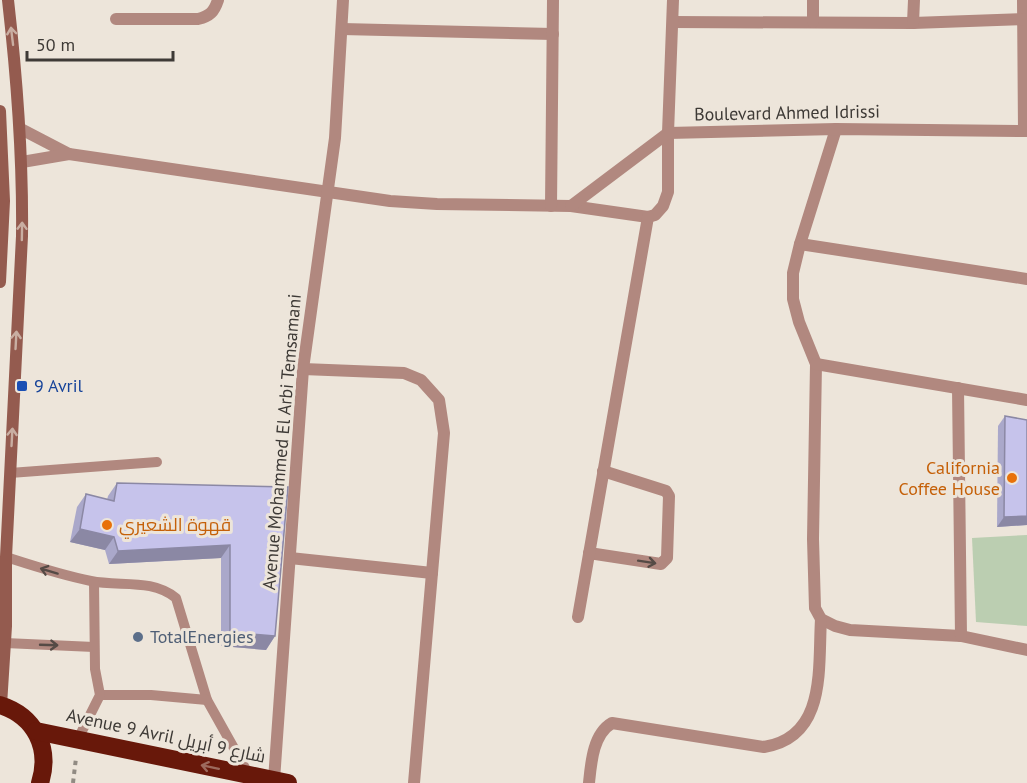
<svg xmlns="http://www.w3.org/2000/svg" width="1027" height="783" viewBox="0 0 1027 783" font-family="'PT Sans',Cairo,sans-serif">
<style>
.green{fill:#bbceb1}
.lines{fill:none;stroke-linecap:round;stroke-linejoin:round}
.path{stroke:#918b83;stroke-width:4;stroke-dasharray:4.5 4.5;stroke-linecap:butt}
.lane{stroke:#b1887f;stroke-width:10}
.street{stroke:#b1887f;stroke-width:12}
.secondary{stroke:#945b4f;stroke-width:12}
.highway{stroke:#68180a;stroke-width:18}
.wall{fill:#aaa8ca}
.shaded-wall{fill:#8b88a4}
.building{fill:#c6c3eb;stroke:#8b88a4;stroke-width:1.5}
.oneway{stroke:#c9aea2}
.oneway2{stroke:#554a45}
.oneway3{stroke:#9d6a5d}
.transit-dot{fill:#1a4fb4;stroke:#ede5da;stroke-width:2}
.food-dot{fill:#e8710a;stroke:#ede5da;stroke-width:2}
.service-dot{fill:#5c6f8a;stroke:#ede5da;stroke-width:2}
.labels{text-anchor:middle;stroke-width:6;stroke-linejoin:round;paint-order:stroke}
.street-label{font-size:18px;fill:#3e3a36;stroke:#ede5da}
.transit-label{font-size:18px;fill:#164399;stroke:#ede5da;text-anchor:start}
.food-label{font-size:18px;fill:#c56008;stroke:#ede5da;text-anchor:end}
.service-label{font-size:18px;fill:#4e5e75;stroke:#ede5da;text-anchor:start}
</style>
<rect width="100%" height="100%" fill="#ede5da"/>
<path class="green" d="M1027 535V626L976 622 972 538Z"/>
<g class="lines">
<path class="path" d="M73 783 76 758"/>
<g class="lane">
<path d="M10 473 157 462"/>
<path d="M6 557C34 566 61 575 91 581 119 587 152 578 176 598L207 700 249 775"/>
<path d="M5 643 94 647"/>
<path d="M100 695H151L207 700"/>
<path d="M78 739 100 695 95 669 94 582"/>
</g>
<g class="street">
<path d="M1023 0 1024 131"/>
<path d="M116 19H198C210 16 214 12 218 0"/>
<path d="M673 22 913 23 1027 19"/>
<path d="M813 22V0"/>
<path d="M913 23 914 0"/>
<path d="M342 29 553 34"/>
<path d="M21 129 69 154"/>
<path d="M836 129 800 244 793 273V299L799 322 816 364 813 539 815 608 821 619 835 626 850 630 961 636 1027 650"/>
<path d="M22 162 69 154 390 201 437 204 571 206 648 217 655 215 663 206 668 192V133L673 0"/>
<path d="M551 206 553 0"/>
<path d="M571 206 668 133 836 129 1027 131"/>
<path d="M800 244 1027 279"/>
<path d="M816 364 1027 400"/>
<path d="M303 369 404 373 421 380 439 400 444 433 414 783"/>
<path d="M958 388 961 636"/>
<path d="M589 553 661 564 667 558 669 496 666 491 603 471"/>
<path d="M290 558 432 573"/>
<path d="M578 617 648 217"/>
<path d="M274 780 303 369 335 138 343 0"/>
<path d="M589 783C591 763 593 734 612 723L764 747C827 737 818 668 821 619"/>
</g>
<g class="secondary">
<path d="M0 111 4 201 0 282"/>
<path d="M1 705 6 626V557L22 236C23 156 17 79 8 0"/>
</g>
<g class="highway">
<path d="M0 705C35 716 51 748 40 783"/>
<path d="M36 731 288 783"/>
</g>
</g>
<g class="wall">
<path d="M1005 416 1027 525 997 527 998 426Z"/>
<path d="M117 483 288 487 275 636 266 650 221 646V558L109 564 105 550 70 542 77 507 86 494 107 500 108 496Z"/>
</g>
<g class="shaded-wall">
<path d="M1027 516V525L997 527 1004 517Z"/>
<path d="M80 529 114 537 105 550 70 542Z"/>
<path d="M230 545 221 558 109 564 118 551Z"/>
<path d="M230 632 275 636 266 650 221 646Z"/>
</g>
<g class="building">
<path d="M1005 416 1027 420V516L1004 517Z"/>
<path d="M117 483 288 487 275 636 230 632V545L118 551 114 537 80 529 86 494 114 501Z"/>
</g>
<defs><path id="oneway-shaft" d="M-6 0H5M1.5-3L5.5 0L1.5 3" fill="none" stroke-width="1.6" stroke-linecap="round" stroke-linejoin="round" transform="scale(1.5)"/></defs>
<g class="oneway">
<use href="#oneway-shaft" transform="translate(12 36) rotate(-97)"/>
<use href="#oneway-shaft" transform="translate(22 231) rotate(-89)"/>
<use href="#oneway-shaft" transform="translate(16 340) rotate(-87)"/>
<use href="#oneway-shaft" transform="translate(12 437) rotate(-87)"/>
</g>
<g class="oneway2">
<use href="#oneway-shaft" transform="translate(647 562) rotate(9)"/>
<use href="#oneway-shaft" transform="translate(49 571) rotate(-163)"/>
<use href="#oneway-shaft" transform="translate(49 645) rotate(2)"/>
</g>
<use class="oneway3" href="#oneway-shaft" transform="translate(210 767) rotate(-168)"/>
<rect class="transit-dot" x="16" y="380" width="12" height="12" rx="3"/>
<g class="food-dot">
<circle cx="1012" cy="478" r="6"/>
<circle cx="107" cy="525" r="6"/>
</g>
<circle class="service-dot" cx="138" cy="637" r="6"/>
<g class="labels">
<g class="street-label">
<text transform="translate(787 113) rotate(-1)" y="6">Boulevard Ahmed Idrissi</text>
<text transform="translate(282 442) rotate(-85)" y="6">Avenue Mohammed El Arbi Temsamani</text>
<text transform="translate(166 736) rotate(12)" y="6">Avenue 9 Avril شارع 9 أبريل</text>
</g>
<g class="transit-label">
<text x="34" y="392">9 Avril</text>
</g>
<g class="food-label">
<text x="1000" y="474">California<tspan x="1000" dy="21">Coffee House</tspan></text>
<text x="119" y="531" text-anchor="start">قهوة الشعيري</text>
</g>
<g class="service-label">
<text x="150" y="643">TotalEnergies</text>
</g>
</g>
<path d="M27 51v9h146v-9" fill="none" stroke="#3e3a36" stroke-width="3"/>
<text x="36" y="51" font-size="18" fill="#3e3a36" stroke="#ede5da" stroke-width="4.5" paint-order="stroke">50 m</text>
</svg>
